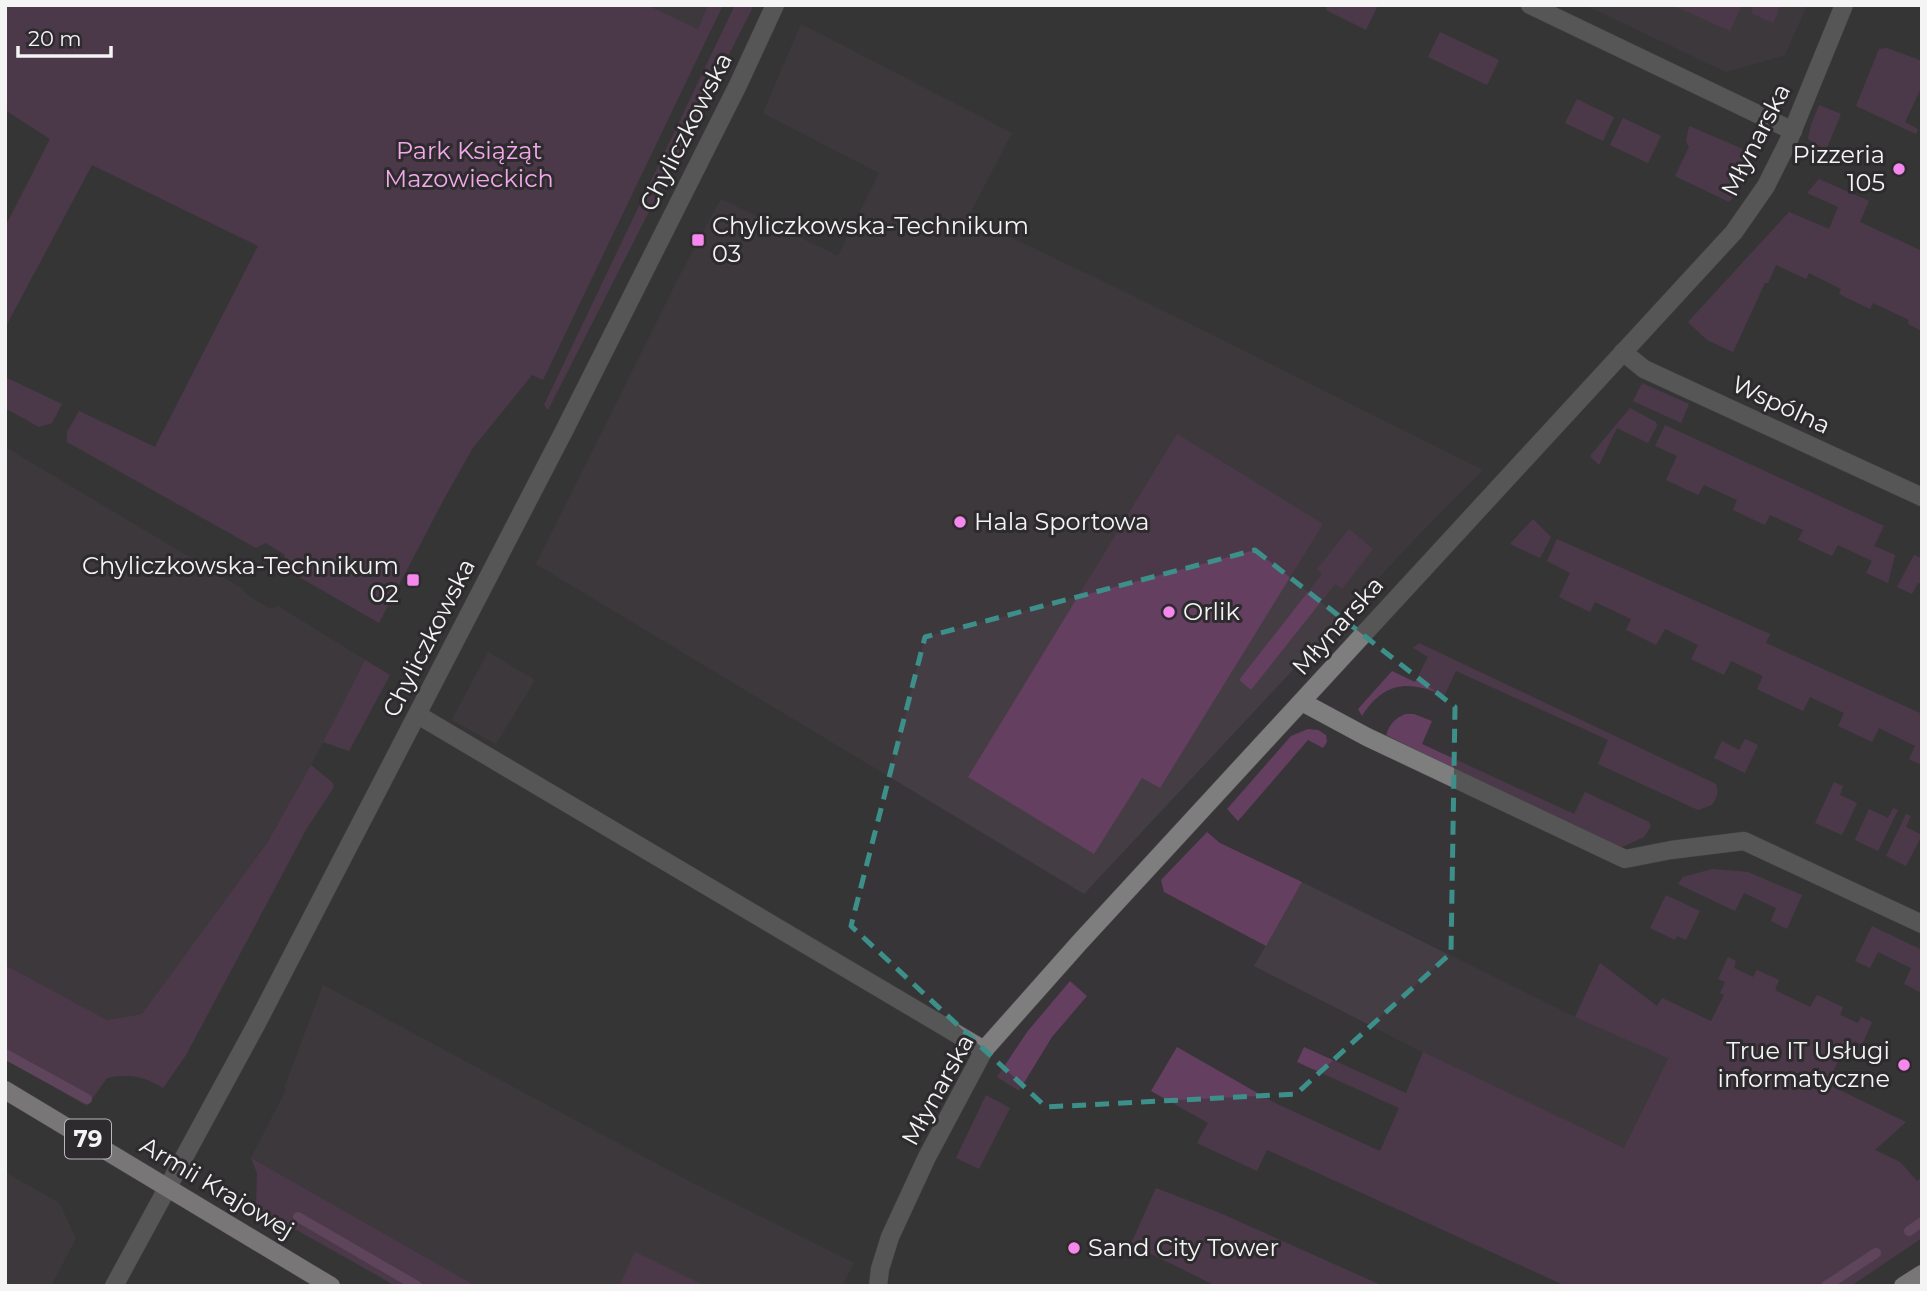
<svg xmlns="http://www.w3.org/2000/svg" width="1927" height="1291" viewBox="0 0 1927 1291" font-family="Montserrat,sans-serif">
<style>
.built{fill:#453d44}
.green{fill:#643f60}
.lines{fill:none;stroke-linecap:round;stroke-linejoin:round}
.stream{stroke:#8f5a8a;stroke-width:10}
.minor-casing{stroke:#555455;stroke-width:19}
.major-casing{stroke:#555455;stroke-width:19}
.minor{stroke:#7f7e7f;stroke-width:18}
.major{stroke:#c9c6c8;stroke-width:18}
.marked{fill:none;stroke:#3d8f89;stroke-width:5;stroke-dasharray:14 9;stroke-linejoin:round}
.poi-dot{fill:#f688ed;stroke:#2d2b2d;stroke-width:2.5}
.labels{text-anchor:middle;stroke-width:6;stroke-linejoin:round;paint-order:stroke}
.shield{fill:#2d2b2d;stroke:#b9b8b9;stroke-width:2}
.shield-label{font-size:23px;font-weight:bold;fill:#f5f4f5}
.street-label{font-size:24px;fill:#f5f4f5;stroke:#2d2b2d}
.park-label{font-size:24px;fill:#f4a8ec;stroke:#2d2b2d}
.poi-label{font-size:24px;fill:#f5f4f5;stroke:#2d2b2d;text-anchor:start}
</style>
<rect width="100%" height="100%" fill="#373537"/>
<g class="built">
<path d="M647 5H708L698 29Z"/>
<path d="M1585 5H1807L1785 55 1726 72Z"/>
<path d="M801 24 1012 133 968 217 1125 292 1483 470 1412 542 1084 894 536 564 680 275 721 199 838 256 879 173 763 113Z"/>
<path d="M5 447 241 588 247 595 270 609 278 606 365 660 311 765 267 843 142 1014 107 1020 5 965Z"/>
<path d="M488 652 535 680 496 744 452 720Z"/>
<path d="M1302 882 1575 1017 1668 1057 1624 1148 1434 1058 1254 966Z"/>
<path d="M323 985 685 1179 854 1263 842 1286H706L635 1253 619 1286H476L251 1158 286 1090 284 1088Z"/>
<path d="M5 1172 59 1203 76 1238 51 1286H5Z"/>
</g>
<g class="green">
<path d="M5 5H647L698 29 708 5H723L543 380 532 375 472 449 444 499 379 623 282 567 285 555 266 543 256 548 67 442V432L79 411 155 447 258 246 92 165 5 328V227L50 139 5 110Z"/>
<path d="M735 5H754L548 410 544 405Z"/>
<path d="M1328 5H1378L1366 30 1326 10Z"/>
<path d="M1672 5H1742L1730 31Z"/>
<path d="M1754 5H1781L1773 23 1751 13Z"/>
<path d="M1440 32 1499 60 1487 85 1428 57Z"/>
<path d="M1887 48 1922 61V86L1905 122 1918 129 1916 134 1856 106 1879 49Z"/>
<path d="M1577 99 1614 117 1603 141 1565 123Z"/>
<path d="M1819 105 1841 114 1826 150 1808 139 1811 125Z"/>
<path d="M1623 118 1661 136 1648 163 1610 145Z"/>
<path d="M1689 126 1750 152C1757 172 1741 188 1729 202L1675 176 1689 147 1686 141Z"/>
<path d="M1819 179 1869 201 1860 222 1922 251V331L1908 324 1909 320 1873 303 1870 309 1839 294 1841 289 1809 273 1806 279 1776 265 1768 283H1765L1733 352 1707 340 1688 322 1789 212 1829 229 1838 207 1807 193Z"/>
<path d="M5 377 62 404 52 423 39 427 5 408Z"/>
<path d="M1642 383 1689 404 1681 423 1633 401Z"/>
<path d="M1630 408 1656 422 1657 426 1648 443 1617 428 1599 465 1590 456Z"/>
<path d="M1665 425 1884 526 1874 546 1895 555 1888 583 1866 573 1872 561 1838 545 1832 556 1798 540 1803 530 1770 515 1765 525 1733 510 1737 500 1704 485 1698 495 1666 480 1677 456 1655 446Z"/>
<path d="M1177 434 1323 524 1160 788 1142 778 1094 854 968 777Z"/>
<path d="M1533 519 1551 537 1540 558 1510 544Z"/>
<path d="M1349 529 1373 549 1342 589 1335 584 1251 690 1239 680 1322 574 1317 569Z"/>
<path d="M1557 539 1770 634 1766 643 1922 714V765L1909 759 1915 746 1879 728 1872 742 1838 726 1844 713 1810 697 1803 711 1757 689 1763 676 1731 661 1724 675 1691 659 1698 645 1665 629 1656 645 1626 630 1631 619 1595 602 1590 612 1559 597 1570 573 1547 561Z"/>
<path d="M1914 555 1922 558V584L1918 583 1912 594 1897 587Z"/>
<path d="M1419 643 1716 784C1719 792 1717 798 1712 805L1698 810 1598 764 1608 740 1456 671 1444 696C1409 679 1383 682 1362 716L1358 709 1392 671 1415 682 1428 657 1413 648Z"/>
<path d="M365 660 390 675 349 751 323 742Z"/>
<path d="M1405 714H1414L1432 721 1422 744 1574 814 1585 792 1649 822 1651 826 1644 837 1622 847 1594 837 1386 735C1390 724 1394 719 1405 714Z"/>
<path d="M1308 729 1318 730 1326 735 1327 742 1323 748 1308 740 1238 821 1227 809 1291 736Z"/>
<path d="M1745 739 1758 745 1745 773 1714 758 1722 741 1739 750Z"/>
<path d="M311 765 332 782 334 787 307 828 186 1055 163 1088C144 1077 130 1073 107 1078L87 1106 5 1058V965L107 1020 142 1014 267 843Z"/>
<path d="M1834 782 1843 786 1840 795 1857 803 1842 835 1815 823Z"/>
<path d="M1893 808 1898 810 1878 851 1855 840 1869 809 1888 818Z"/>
<path d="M1906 814 1911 816 1906 827 1922 835 1906 866 1886 856Z"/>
<path d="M1207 832 1220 843 1302 882 1266 946 1164 892 1161 880Z"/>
<path d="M1712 869 1748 872 1802 895 1787 929 1771 921 1776 908 1744 893 1735 911 1678 884 1683 877Z"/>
<path d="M1666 895 1700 911 1686 940 1677 936 1675 940 1650 928Z"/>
<path d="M1872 926 1922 950V993L1904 984 1911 968 1878 952 1870 968 1855 961Z"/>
<path d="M1728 957 1736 961 1734 968 1753 977 1757 970 1779 980 1775 990 1810 1007 1817 995 1843 1007 1840 1015 1858 1023 1861 1017 1872 1022 1862 1045 1854 1041 1848 1053 1843 1051 1827 1084 1906 1122 1875 1150 1900 1162 1917 1181 1922 1177V1238L1851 1286H1566L1267 1150 1257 1171 1197 1143 1208 1123 1151 1091 1177 1047 1277 1104 1380 1151 1399 1108 1297 1062 1304 1047 1406 1093 1423 1052 1624 1148 1668 1058 1575 1017 1600 963 1657 1006 1662 998 1711 1021 1724 995 1720 993 1725 982 1718 979Z"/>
<path d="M1070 981 1087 996 1052 1037 1019 1091 997 1077 1027 1032Z"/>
<path d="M986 1095 1010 1108 979 1169 956 1158Z"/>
<path d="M251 1158 476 1286H395L380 1277 256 1207 257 1173Z"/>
<path d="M1156 1188 1220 1213 1383 1286H1216L1131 1244Z"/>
<path d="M635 1252 706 1286H619Z"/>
</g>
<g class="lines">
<g class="stream">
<path d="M5 1054 87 1099"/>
<path d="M298 1217 417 1286"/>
<path d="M1909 1231 1922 1222"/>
<path d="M1826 1286 1876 1253"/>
</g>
<defs>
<g id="minor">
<path d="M1530 5 1793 131"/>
<path d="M1623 352 1644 369 1922 497"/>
<path d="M1302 702 1367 737 1625 859 1671 850 1744 841 1922 924"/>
<path d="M418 715 984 1050"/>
<path d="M114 1286 256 1025 565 429 738 85 775 5"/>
<path d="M878 1286 880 1269 890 1237 927 1157 984 1050 1079 943 1734 232 1766 186 1788 142 1844 5"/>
</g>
<g id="major">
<path d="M5 1090 331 1286"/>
<path d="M1903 1286 1922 1274"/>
</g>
</defs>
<use href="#minor" class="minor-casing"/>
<use href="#major" class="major-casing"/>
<use href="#minor" class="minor"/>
<use href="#major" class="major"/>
</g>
<path d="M0 0H1927V1291H0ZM1255 550 1455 707 1451 953 1296 1094 1046 1107 851 926 925 637Z" fill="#373537" fill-opacity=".55" fill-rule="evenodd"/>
<path class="marked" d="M1255 550 1455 707 1451 953 1296 1094 1046 1107 851 926 925 637Z"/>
<g class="poi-dot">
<circle cx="1899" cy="169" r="7"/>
<rect x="691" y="233" width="14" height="14" rx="3.5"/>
<circle cx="960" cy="522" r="7"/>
<rect x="406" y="573" width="14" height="14" rx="3.5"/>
<circle cx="1169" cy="612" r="7"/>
<circle cx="1904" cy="1065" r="7"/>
<circle cx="1074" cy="1248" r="7"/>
</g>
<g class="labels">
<rect class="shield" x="65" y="1119.5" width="46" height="39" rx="5"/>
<g class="shield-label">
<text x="88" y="1147">79</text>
</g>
<g class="street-label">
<text transform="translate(686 132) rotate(-63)" y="8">Chyliczkowska</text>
<text transform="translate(1756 140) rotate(-63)" y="8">Młynarska</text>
<text transform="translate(1781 405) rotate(25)" y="8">Wspólna</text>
<text transform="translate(1338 626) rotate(-48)" y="8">Młynarska</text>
<text transform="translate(429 638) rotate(-63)" y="8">Chyliczkowska</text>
<text transform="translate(938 1090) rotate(-61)" y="8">Młynarska</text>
<text transform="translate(217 1188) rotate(31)" y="8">Armii Krajowej</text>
</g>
<g class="park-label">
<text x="469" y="159">Park Książąt<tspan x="469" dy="28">Mazowieckich</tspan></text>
</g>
<g class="poi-label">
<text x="1885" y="163" text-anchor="end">Pizzeria<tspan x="1885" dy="28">105</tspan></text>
<text x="712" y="234">Chyliczkowska-Technikum<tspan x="712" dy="28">03</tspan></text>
<text x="974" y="530">Hala Sportowa</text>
<text x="399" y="574" text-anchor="end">Chyliczkowska-Technikum<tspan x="399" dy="28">02</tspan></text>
<text x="1183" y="620">Orlik</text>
<text x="1890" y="1059" text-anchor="end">True IT Usługi<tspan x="1890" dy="28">informatyczne</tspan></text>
<text x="1088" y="1256">Sand City Tower</text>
</g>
</g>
<rect width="1927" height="1291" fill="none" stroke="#f5f4f5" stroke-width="14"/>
<path d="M18 46v10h93v-10" fill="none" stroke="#f5f4f5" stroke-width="3.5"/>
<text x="28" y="46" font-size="21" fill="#f5f4f5" stroke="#2d2b2d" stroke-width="5" paint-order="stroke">20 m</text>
</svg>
